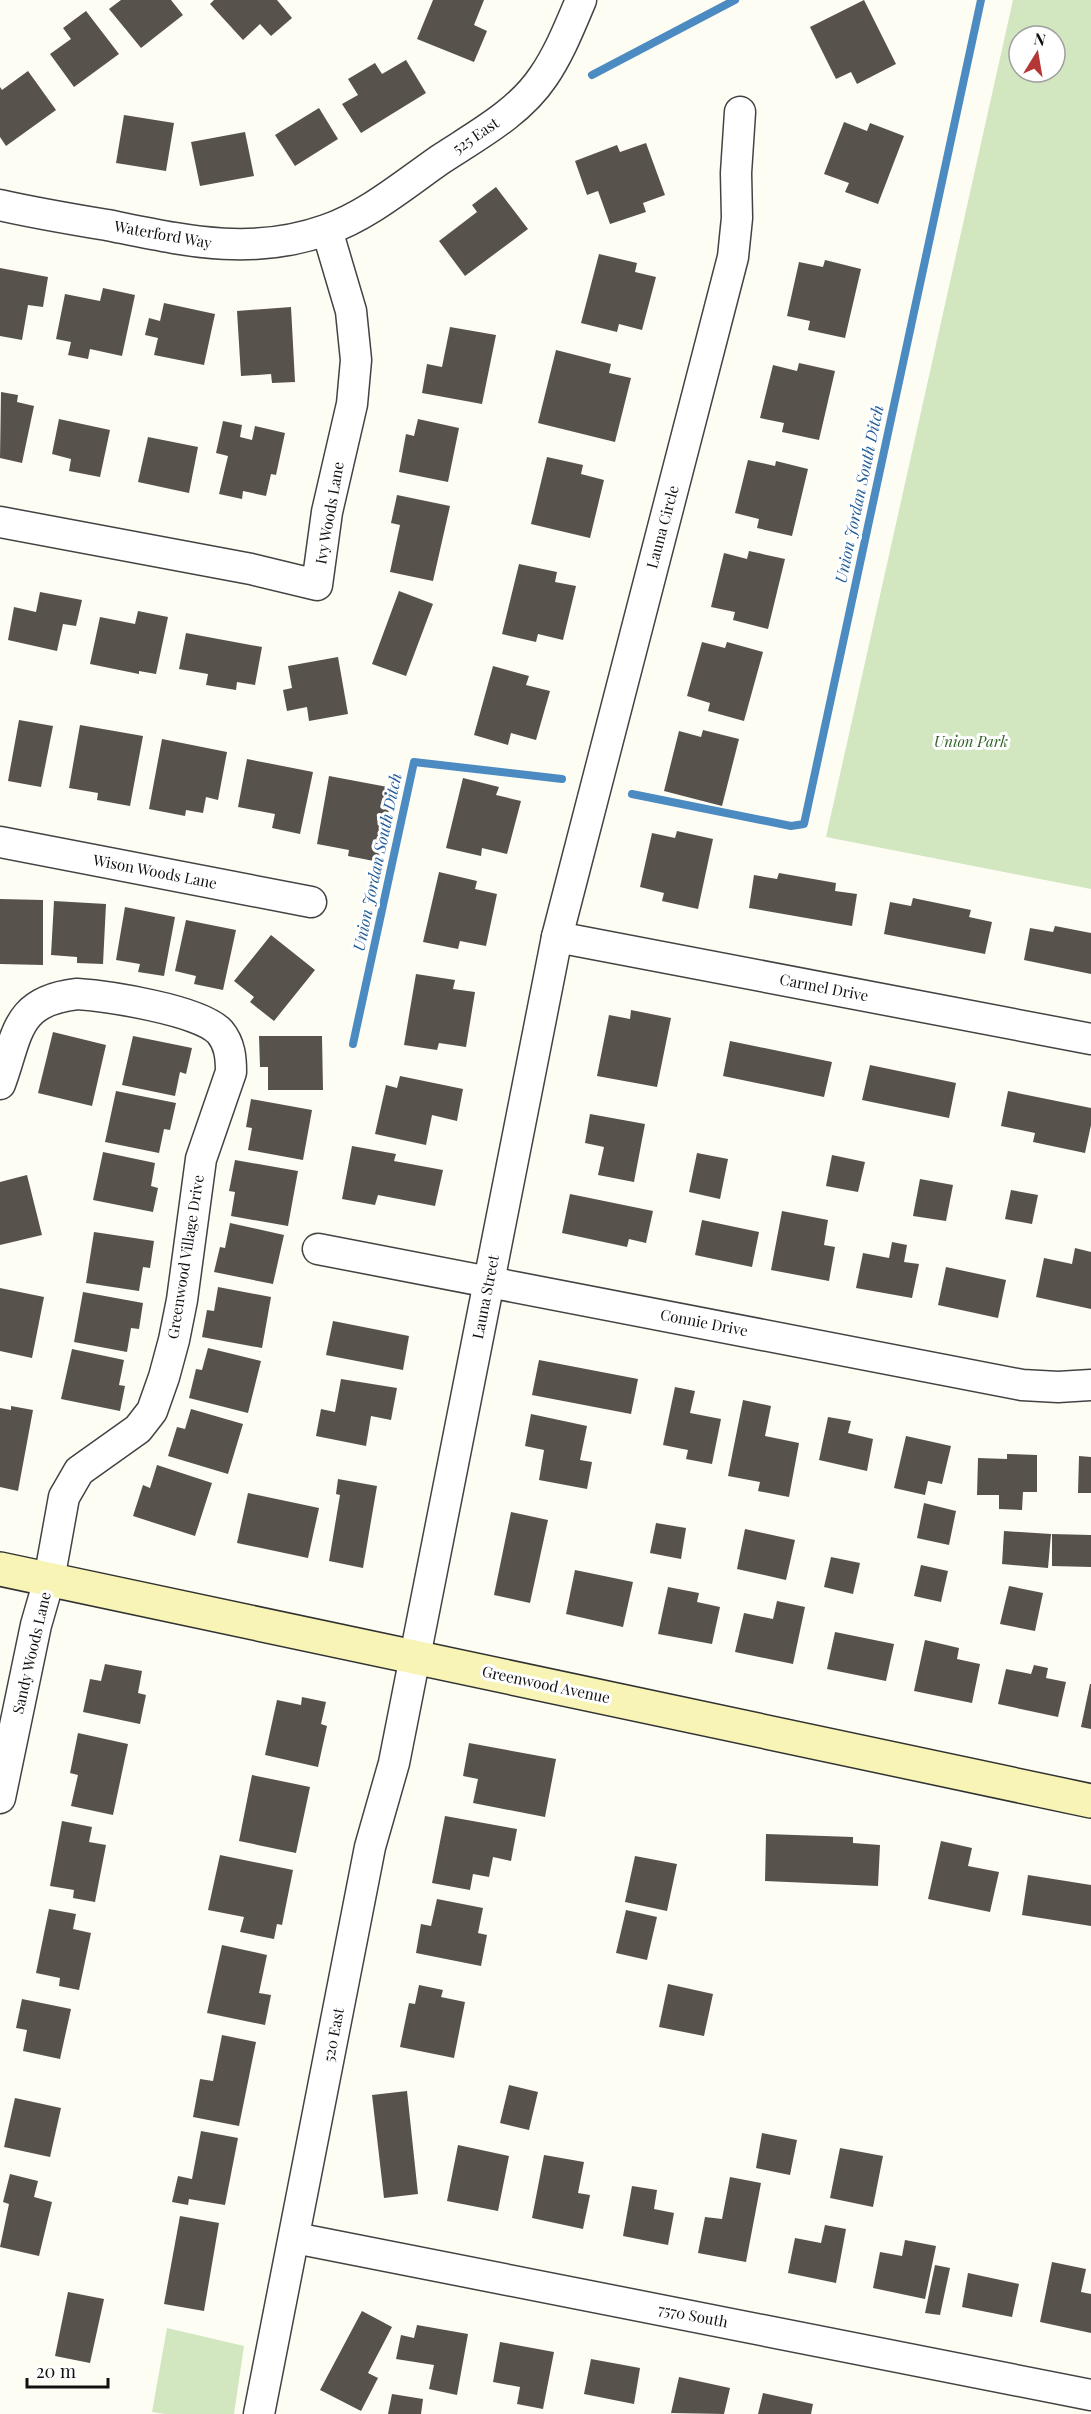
<svg xmlns="http://www.w3.org/2000/svg" width="1091" height="2414" viewBox="0 0 1091 2414" font-family="'Playfair Display',serif">
<style>
.green{fill:#d2e6c0;fill-rule:evenodd}
.lines{fill:none;stroke-linecap:round;stroke-linejoin:round}
.stream{stroke:#4c8bc1;stroke-width:8}
.building{fill:#58524d}
.street-casing{stroke:#434343;stroke-width:33}
.secondary-casing{stroke:#323232;stroke-width:36}
.street{stroke:#fff;stroke-width:30}
.secondary{stroke:#f7f4b6;stroke-width:33}
.labels{text-anchor:middle;stroke-width:6;stroke-linejoin:round;paint-order:stroke}
.street-label{font-size:15px;fill:#101010;stroke:#fff}
.park-label{font-size:15px;font-style:italic;fill:#2f6226;stroke:#fff}
.water-label{font-size:16px;font-style:italic;fill:#245e97;stroke:#fff}
</style>
<rect width="100%" height="100%" fill="#fefdf4"/>
<g class="green">
<path d="M1013 0H1091V889L826 837ZM1019 36H1055V72H1019Z"/>
<path d="M167 2328 244 2346 234 2414H165L152 2412Z"/>
</g>
<g class="lines">
<g class="stream">
<path d="M592 75 735 0"/>
<path d="M632 794 791 826 804 824 981 0"/>
<path d="M353 1044 414 762 562 779"/>
</g>
</g>
<g class="building">
<path d="M121 0H171L183 15 141 48 109 9Z"/>
<path d="M214 0H277L292 18 271 36 260 24 243 40 210 4Z"/>
<path d="M433 0H484L474 25 487 31 474 62 417 39Z"/>
<path d="M864 0 896 64 857 84 851 72 836 79 810 27Z"/>
<path d="M86 11 119 54 74 87 50 54 71 39 63 28Z"/>
<path d="M406 60 426 93 361 133 342 104 358 95 348 79 375 63 382 74Z"/>
<path d="M28 71 56 110 6 146 0 137V87L2 90Z"/>
<path d="M319 108 338 139 295 166 275 135Z"/>
<path d="M124 115 174 123 166 171 116 163Z"/>
<path d="M844 122 867 131 870 123 904 136 878 204 845 192 849 183 824 174Z"/>
<path d="M245 132 254 176 200 186 191 142Z"/>
<path d="M646 143 665 195 643 203 646 212 610 224 598 191 587 195 575 161 617 145 620 152Z"/>
<path d="M496 187 528 229 465 276 439 241 477 212 472 205Z"/>
<path d="M599 254 637 263 635 272 656 277 642 330 619 324 617 332 581 323Z"/>
<path d="M825 260 861 269 845 338 808 330 810 321 787 316 799 262 823 267Z"/>
<path d="M0 268 48 277 43 307 28 305 22 340 0 336Z"/>
<path d="M103 288 135 295 122 356 90 349 88 359 68 355 71 342 56 339 65 294 100 301Z"/>
<path d="M164 303 215 314 204 365 154 355 158 338 145 335 149 318 160 321Z"/>
<path d="M291 307 295 382 272 383 271 374 241 376 237 311Z"/>
<path d="M450 327 496 335 482 404 422 393 427 364 442 367Z"/>
<path d="M556 350 611 364 609 373 631 378 615 442 538 423Z"/>
<path d="M799 363 835 371 819 440 782 432 784 423 760 418 773 365 797 371Z"/>
<path d="M1 392 18 395 17 402 34 406 22 463 0 458Z"/>
<path d="M59 419 110 430 100 477 69 471 71 459 52 454Z"/>
<path d="M418 419 459 428 448 482 399 472 406 434 414 436Z"/>
<path d="M223 421 242 425 240 437 252 440 255 426 285 433 276 475 271 474 266 496 243 491 242 499 219 494 228 456 216 453Z"/>
<path d="M148 437 198 447 189 493 138 482Z"/>
<path d="M547 457 583 465 581 474 604 480 590 538 531 524Z"/>
<path d="M748 460 775 466 776 461 808 469 792 536 757 528 759 519 735 513Z"/>
<path d="M397 495 450 506 433 581 390 572 400 525 391 523Z"/>
<path d="M749 551 785 559 768 629 733 620 735 612 711 607 724 553 747 559Z"/>
<path d="M519 564 557 572 555 582 576 586 563 640 538 634 536 642 502 634Z"/>
<path d="M399 591 433 604 406 676 372 664Z"/>
<path d="M40 592 82 600 76 626 63 624 57 651 8 640 14 607 36 612Z"/>
<path d="M138 611 168 617 156 674 139 671V674L90 664 100 617 135 624Z"/>
<path d="M186 633 262 647 255 685 237 682 236 690 206 685 208 674 179 669Z"/>
<path d="M702 642 725 648 727 642 763 652 744 721 708 711 710 703 687 696Z"/>
<path d="M338 657 348 714 309 721 307 707 287 711 283 690 292 688 288 666Z"/>
<path d="M493 666 529 676 526 685 550 691 536 740 511 733 508 745 474 735Z"/>
<path d="M19 720 53 726 41 787 8 781Z"/>
<path d="M80 725 143 736 130 806 97 800 98 793 69 788Z"/>
<path d="M703 730 739 739 722 806 664 791 679 731 701 737Z"/>
<path d="M162 739 227 752 218 800 206 797 203 813 186 810 185 816 149 809Z"/>
<path d="M247 759 313 772 300 834 272 828 275 814 238 807Z"/>
<path d="M329 776 393 788 379 862 348 856 349 850 317 844Z"/>
<path d="M463 778 499 787 496 795 521 801 507 854 482 848 481 856 446 848Z"/>
<path d="M677 831 713 839 698 909 662 901 664 893 640 887 652 833 675 838Z"/>
<path d="M439 872 477 881 475 889 497 894 486 946 460 941 458 949 423 942Z"/>
<path d="M779 873 836 883 835 891 857 894 852 926 749 908 754 875 777 879Z"/>
<path d="M913 898 971 910 969 917 992 922 985 954 884 934 890 902 911 906Z"/>
<path d="M0 899 43 900V965L0 964Z"/>
<path d="M54 901 106 904 103 964 77 963V957L51 955Z"/>
<path d="M125 907 175 917 164 976 138 972 140 964 116 960Z"/>
<path d="M186 920 236 930 223 990 194 984 196 976 175 971Z"/>
<path d="M1055 926 1091 933V974L1024 960 1030 928 1053 932Z"/>
<path d="M271 935 315 970 274 1021 250 1002 254 997 234 981Z"/>
<path d="M416 974 455 980 453 989 475 992 466 1047 439 1043 437 1050 404 1045Z"/>
<path d="M631 1010 671 1018 657 1087 597 1076 609 1015 630 1019Z"/>
<path d="M53 1032 106 1045 92 1106 38 1093Z"/>
<path d="M133 1036 192 1048 186 1074 180 1072 175 1096 122 1085Z"/>
<path d="M259 1036H322L323 1090H268V1067H260Z"/>
<path d="M730 1041 832 1062 824 1097 723 1076Z"/>
<path d="M870 1065 956 1083 949 1118 862 1100Z"/>
<path d="M400 1076 463 1089 457 1121 432 1115 426 1145 375 1134 386 1085 397 1088Z"/>
<path d="M116 1091 176 1103 170 1130 164 1129 159 1153 105 1142Z"/>
<path d="M1008 1091 1091 1108V1125L1085 1153 1033 1142 1035 1133 1001 1126Z"/>
<path d="M251 1099 312 1110 303 1160 248 1150 252 1128 246 1127Z"/>
<path d="M590 1114 645 1124 634 1182 598 1175 604 1147 585 1143Z"/>
<path d="M352 1146 396 1154 394 1161 443 1170 435 1206 378 1195 375 1205 342 1199Z"/>
<path d="M103 1152 155 1163 151 1186 158 1188 153 1212 93 1200Z"/>
<path d="M697 1153 728 1159 720 1199 689 1192Z"/>
<path d="M832 1155 865 1162 858 1192 826 1186Z"/>
<path d="M235 1160 298 1171 288 1226 231 1216 235 1192 229 1191Z"/>
<path d="M27 1175 42 1235 0 1245V1182Z"/>
<path d="M920 1179 953 1185 946 1221 913 1216Z"/>
<path d="M1011 1190 1038 1195 1032 1224 1005 1219Z"/>
<path d="M570 1194 653 1211 646 1243 629 1239 627 1247 562 1233Z"/>
<path d="M782 1211 828 1220 824 1245 835 1247 829 1281 771 1270Z"/>
<path d="M702 1220 759 1232 752 1267 695 1255Z"/>
<path d="M230 1223 284 1235 273 1284 214 1272 220 1247 225 1248Z"/>
<path d="M94 1232 154 1241 150 1268 143 1267 139 1291 86 1283Z"/>
<path d="M892 1242 907 1245 904 1262 919 1264 912 1298 856 1288 863 1253 889 1258Z"/>
<path d="M1075 1248 1091 1252V1309L1036 1297 1044 1258 1072 1264Z"/>
<path d="M946 1267 1006 1280 998 1318 938 1305Z"/>
<path d="M218 1287 271 1297 262 1348 202 1337 207 1310 214 1311Z"/>
<path d="M0 1288 44 1297 32 1358 0 1351Z"/>
<path d="M83 1292 143 1303 139 1329 131 1328 127 1352 74 1342Z"/>
<path d="M333 1321 409 1336 403 1370 326 1355Z"/>
<path d="M208 1348 261 1361 248 1413 189 1398 196 1369 202 1370Z"/>
<path d="M72 1349 124 1360 119 1385 125 1386 120 1411 61 1399Z"/>
<path d="M539 1360 638 1379 631 1414 532 1395Z"/>
<path d="M341 1379 397 1388 391 1420 371 1416 366 1446 316 1436 321 1409 335 1412Z"/>
<path d="M675 1387 695 1391 690 1413 721 1419 712 1464 686 1459 688 1450 663 1445Z"/>
<path d="M743 1400 771 1406 765 1436 799 1443 789 1497 758 1491 760 1482 728 1476Z"/>
<path d="M11 1406 33 1410 18 1491 0 1487V1408L11 1410Z"/>
<path d="M191 1409 243 1424 228 1474 168 1456 177 1427 185 1429Z"/>
<path d="M531 1414 587 1426 580 1460 592 1462 587 1489 539 1480 544 1450 525 1446Z"/>
<path d="M828 1417 851 1421 848 1433 873 1439 867 1471 819 1460Z"/>
<path d="M906 1436 951 1446 942 1484 928 1481 925 1495 894 1488Z"/>
<path d="M1007 1454 1037 1455V1492H1023L1022 1510 999 1509V1495H977L978 1458 1007 1459Z"/>
<path d="M1079 1456 1091 1457V1493H1078Z"/>
<path d="M157 1465 212 1483 195 1536 133 1516 143 1485 150 1488Z"/>
<path d="M338 1479 377 1486 363 1568 329 1561 340 1495 336 1494Z"/>
<path d="M248 1493 319 1508 308 1558 237 1543Z"/>
<path d="M924 1503 956 1511 949 1545 917 1538Z"/>
<path d="M511 1512 548 1520 530 1603 494 1595Z"/>
<path d="M656 1523 686 1528 681 1559 650 1553Z"/>
<path d="M745 1529 795 1540 786 1580 737 1569Z"/>
<path d="M1004 1531 1051 1534 1048 1568 1002 1564Z"/>
<path d="M1052 1534 1091 1535V1567L1052 1566Z"/>
<path d="M831 1557 860 1563 853 1594 824 1587Z"/>
<path d="M921 1565 948 1571 941 1602 914 1596Z"/>
<path d="M575 1570 633 1582 623 1627 566 1614Z"/>
<path d="M1009 1586 1043 1593 1035 1631 1000 1624Z"/>
<path d="M668 1587 699 1593 697 1602 720 1607 712 1644 658 1634Z"/>
<path d="M777 1601 805 1607 793 1664 735 1652 744 1613 773 1619Z"/>
<path d="M835 1632 894 1644 886 1681 827 1669Z"/>
<path d="M925 1640 959 1648 957 1659 980 1664 972 1703 914 1691Z"/>
<path d="M105 1664 142 1671 138 1693 146 1695 140 1724 83 1712 90 1679 101 1681Z"/>
<path d="M1034 1665 1048 1668 1046 1678 1066 1682 1058 1717 998 1704 1006 1669 1031 1674Z"/>
<path d="M1090 1684H1091V1729L1081 1727Z"/>
<path d="M302 1697 326 1702 321 1724 327 1726 318 1767 265 1755 277 1700 301 1705Z"/>
<path d="M78 1733 128 1744 113 1815 71 1806 78 1775 70 1773Z"/>
<path d="M469 1743 556 1759 545 1817 473 1803 478 1779 463 1776Z"/>
<path d="M252 1775 310 1787 296 1853 239 1841Z"/>
<path d="M445 1816 517 1829 511 1861 493 1857 489 1877 473 1874 470 1890 432 1883Z"/>
<path d="M62 1821 92 1827 89 1842 106 1845 95 1902 73 1898 74 1890 50 1886Z"/>
<path d="M766 1834 853 1837V1843L880 1845 878 1886 765 1881Z"/>
<path d="M941 1841 972 1848 968 1866 999 1872 990 1912 928 1899Z"/>
<path d="M220 1855 293 1870 282 1925 277 1924 274 1939 240 1932 244 1917 208 1910Z"/>
<path d="M635 1856 677 1864 667 1911 625 1902Z"/>
<path d="M1028 1875 1091 1885V1926L1022 1915Z"/>
<path d="M437 1899 483 1908 478 1933 487 1935 481 1966 416 1953 421 1924 431 1926Z"/>
<path d="M49 1909 76 1914 73 1929 91 1933 79 1990 59 1986 60 1978 36 1973Z"/>
<path d="M626 1910 657 1917 647 1960 616 1953Z"/>
<path d="M222 1945 267 1955 259 1993 271 1995 265 2025 207 2013Z"/>
<path d="M668 1984 713 1994 704 2036 659 2027Z"/>
<path d="M419 1985 443 1990 441 1997 465 2002 454 2058 400 2047 409 2003 415 2004Z"/>
<path d="M22 1999 71 2009 60 2059 23 2051 27 2030 16 2028Z"/>
<path d="M222 2035 256 2042 239 2126 193 2117 200 2079 213 2081Z"/>
<path d="M509 2085 538 2092 529 2130 500 2123Z"/>
<path d="M407 2091 418 2194 384 2198 372 2095Z"/>
<path d="M15 2098 61 2108 50 2157 4 2147Z"/>
<path d="M201 2131 238 2138 225 2205 189 2199 188 2205 172 2202 178 2176 192 2179Z"/>
<path d="M762 2133 797 2140 790 2175 756 2168Z"/>
<path d="M458 2145 509 2156 498 2211 447 2201Z"/>
<path d="M840 2148 883 2156 873 2207 830 2198Z"/>
<path d="M544 2155 584 2162 578 2193 590 2195 583 2229 532 2218Z"/>
<path d="M10 2174 38 2181 34 2197 52 2202 39 2256 0 2247 9 2204 3 2202Z"/>
<path d="M730 2177 761 2183 746 2262 698 2253 705 2217 722 2219Z"/>
<path d="M632 2186 657 2190 654 2209 674 2213 668 2245 623 2236Z"/>
<path d="M180 2216 219 2223 204 2311 164 2304Z"/>
<path d="M825 2225 846 2229 836 2283 788 2273 795 2238 821 2243Z"/>
<path d="M905 2240 936 2246 925 2299 873 2288 880 2252 902 2256Z"/>
<path d="M1052 2262 1086 2269 1081 2292 1091 2294V2333L1040 2322Z"/>
<path d="M935 2265 950 2268 940 2315 925 2313Z"/>
<path d="M968 2273 1019 2284 1012 2317 962 2307Z"/>
<path d="M68 2292 104 2299 90 2363 55 2356Z"/>
<path d="M362 2311 392 2327 368 2373 378 2378 361 2411 320 2390Z"/>
<path d="M417 2325 468 2334 457 2395 429 2389 434 2365 396 2359 401 2335 414 2338Z"/>
<path d="M500 2342 554 2352 543 2409 517 2404 520 2387 493 2382Z"/>
<path d="M591 2359 640 2368 634 2404 584 2394Z"/>
<path d="M679 2377 730 2388 724 2414 671 2413Z"/>
<path d="M763 2393 813 2404 811 2414H758Z"/>
<path d="M392 2394 423 2399 421 2414H388Z"/>
</g>
<g class="lines">
<defs>
<g id="street">
<path d="M0 205C35 213 71 219 107 225 182 240 250 257 326 230 367 216 405 184 441 159 476 136 519 113 543 77 559 54 570 26 581 0"/>
<path d="M0 522 251 569 317 585 327 512 352 404 356 360 351 311 327 230"/>
<path d="M0 842 311 902"/>
<path d="M557 937 1091 1039"/>
<path d="M0 1084C18 1036 14 1001 77 994 107 996 200 1010 220 1032 230 1044 231 1058 231 1072L201 1159 182 1300 174 1340 164 1377 152 1411 138 1429 79 1471 64 1497 49 1580 36 1625 0 1798"/>
<path d="M318 1249 1022 1385 1058 1387 1091 1385"/>
<path d="M295 2238 1091 2395"/>
<path d="M259 2414 370 1847 394 1763 557 937 733 257 737 218 736 173 740 112"/>
</g>
<path id="secondary" d="M0 1569 1091 1801"/>
</defs>
<use href="#street" class="street-casing"/>
<use href="#secondary" class="secondary-casing"/>
<use href="#street" class="street"/>
<use href="#secondary" class="secondary"/>
</g>
<g class="labels">
<g class="street-label">
<text transform="translate(476 136) rotate(-34)" y="5">525 East</text>
<text transform="translate(163 235) rotate(10)" y="5">Waterford Way</text>
<text transform="translate(330 513) rotate(-80)" y="5">Ivy Woods Lane</text>
<text transform="translate(663 527) rotate(-75)" y="5">Launa Circle</text>
<text transform="translate(155 872) rotate(11)" y="5">Wison Woods Lane</text>
<text transform="translate(824 988) rotate(11)" y="5">Carmel Drive</text>
<text transform="translate(186 1257) rotate(-81)" y="5">Greenwood Village Drive</text>
<text transform="translate(486 1297) rotate(-79)" y="5">Launa Street</text>
<text transform="translate(704 1323) rotate(11)" y="5">Connie Drive</text>
<text transform="translate(32 1653) rotate(-77)" y="5">Sandy Woods Lane</text>
<text transform="translate(546 1685) rotate(12)" y="5">Greenwood Avenue</text>
<text transform="translate(334 2035) rotate(-79)" y="5">520 East</text>
<text transform="translate(693 2316) rotate(11)" y="5">7570 South</text>
</g>
<g class="park-label">
<text x="971" y="747">Union Park</text>
</g>
<g class="water-label">
<text transform="translate(859 494) rotate(-78)" y="6">Union Jordan South Ditch</text>
<text transform="translate(377 862) rotate(-78)" y="6">Union Jordan South Ditch</text>
</g>
</g>
<g transform="translate(1037 54) rotate(11)"><circle r="28" fill="#ffffff" stroke="#9f9f9f" stroke-width="1.5"/>
<path d="M0-4.5L10 22L0 15L-10 22Z" fill="#b43635"/>
<text y="-9" font-size="16" font-weight="bold" text-anchor="middle" fill="#101010">N</text>
</g>
<path d="M27 2378v9h81v-9" fill="none" stroke="#101010" stroke-width="3"/>
<text x="36" y="2378" font-size="18" fill="#101010" stroke="#ffffff" stroke-width="4.5" paint-order="stroke">20 m</text>
</svg>
